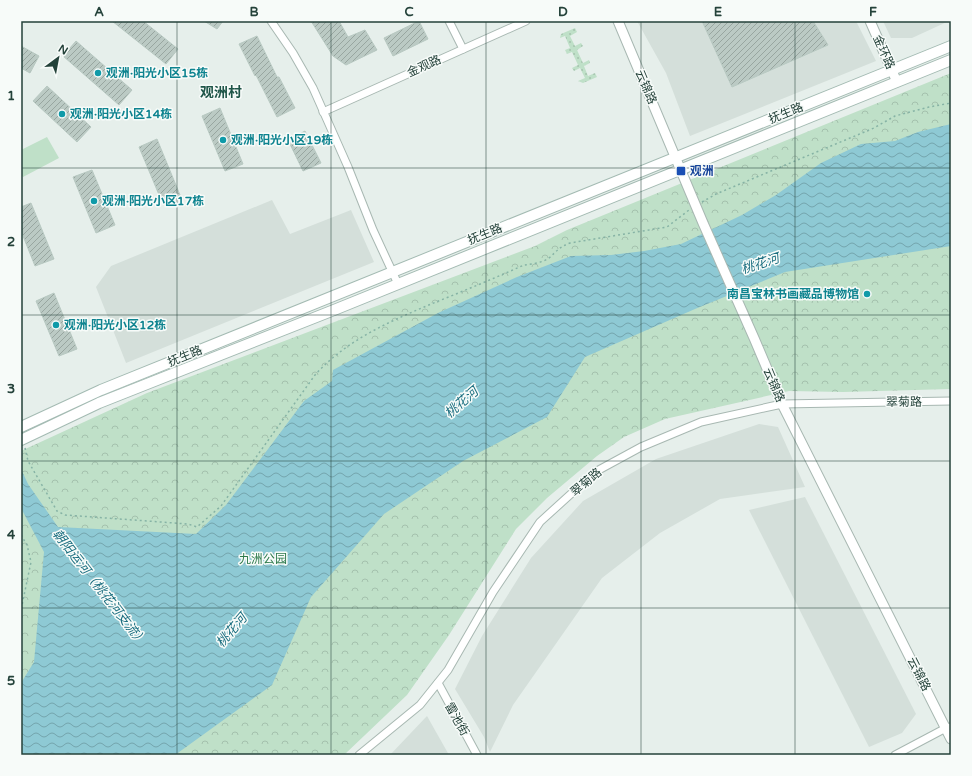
<svg xmlns="http://www.w3.org/2000/svg" width="972" height="776" viewBox="0 0 972 776" font-family="'Varela Round','Noto Sans SC',sans-serif">
<style>
.built{fill:#d4dfda}
.grass{fill:url(#grass-dots)}
.park{fill:url(#park-crowns)}
.pitch{fill:#bfe0c8}
.water{fill:url(#water-waves)}
.building{fill:url(#building-hatch);stroke:#b8c9c2}
.lines{fill:none;stroke-linecap:round;stroke-linejoin:round}
.minor-casing{stroke:#a8b8b2;stroke-width:9}
.tertiary-casing{stroke:#a8b8b2;stroke-width:11}
.secondary-casing{stroke:#a4bbb3;stroke-width:12}
.path{stroke:#86b3a5;stroke-width:1.5;stroke-dasharray:2 3;stroke-linecap:butt}
.minor{stroke:#fff;stroke-width:7}
.tertiary{stroke:#fff;stroke-width:9}
.secondary{stroke:#fff;stroke-width:10}
.grid{fill:none;stroke:#24423a;stroke-width:1;stroke-opacity:0.55}
.culture-dot{fill:#0f9aa8;stroke:#f7fbf9;stroke-width:1.5}
.transit-dot{fill:#1a4fb4;stroke:#f7fbf9;stroke-width:1.5}
.labels{text-anchor:middle;stroke-width:3;stroke-linejoin:round;paint-order:stroke}
.street-label{font-size:12px;fill:#24423a;stroke:#f7fbf9}
.culture-label{font-size:12px;font-weight:bold;fill:#0d838f;stroke:#f7fbf9;text-anchor:start}
.transit-label{font-size:12px;font-weight:bold;fill:#164399;stroke:#f7fbf9;text-anchor:start}
.park-label{font-size:12px;fill:#2d7a4b;stroke:#f7fbf9}
.water-label{font-size:13px;font-style:italic;fill:#1c6f80;stroke:#f7fbf9}
.quarter-label{font-size:14px;font-weight:bold;fill:#1f5548;stroke:#f7fbf9}
.neatline{fill:none;stroke:#24423a;stroke-width:1.5}
.grid-label{font-size:13px;text-anchor:middle;font-weight:bold;fill:#24423a}
</style>
<defs>
<pattern id="grass-dots" width="8" height="8" patternUnits="userSpaceOnUse"><rect width="8" height="8" fill="#bfe0c8"/><path d="M2 2h.1M6 6h.1" fill="none" stroke="#a4c1ad" stroke-width="1.8" stroke-linecap="round"/></pattern>
<pattern id="park-crowns" width="20" height="18" patternUnits="userSpaceOnUse"><rect width="20" height="18" fill="#bfe0c8"/><path d="M2 6a3 3 0 1 1 6 0M12 15a3 3 0 1 1 6 0" fill="none" stroke="#a4c1ad"/></pattern>
<pattern id="water-waves" width="16" height="10" patternUnits="userSpaceOnUse"><rect width="16" height="10" fill="#8ec9d4"/><path d="M0 5q4-4 8 0t8 0" fill="none" stroke="#74a5ad"/></pattern>
<pattern id="building-hatch" width="6" height="6" patternUnits="userSpaceOnUse"><rect width="6" height="6" fill="#bbcac4"/><path d="M-1 1l2-2M0 6l6-6M5 7l2-2" fill="none" stroke="#98a6a0"/></pattern>
</defs>
<rect width="100%" height="100%" fill="#e6efeb"/>
<g class="built">
<path d="M637 21H856L876 61 690 136 666 73Z"/>
<path d="M883 21H949L912 38H891Z"/>
<path d="M272 200 290 234 351 210 374 262 126 363 96 287 111 266Z"/>
<path d="M759 424 778 427 805 487 720 499 660 533 602 578 513 705 490 752 484 737 455 689 482 636 531 558 583 501 656 459Z"/>
<path d="M805 497 916 714 902 733 869 747 749 510Z"/>
<path d="M427 716 449 755H390Z"/>
</g>
<path class="grass" d="M575 28 577 32 570 36 575 46 581 43 583 46 577 50 583 63 589 60 590 63 584 66 588 76 595 73 597 77 583 83 578 81 585 78 580 68 574 71 572 68 578 65 572 52 567 54 565 50 570 48 565 36 560 38 561 34Z"/>
<path class="park" d="M951 73V389L843 392 789 391 665 419 624 437 597 456 547 498 516 529 449 635 407 695 344 755H21V451L147 393 535 246 567 230Z"/>
<path class="pitch" d="M47 137 59 158 23 177 21 174V150Z"/>
<path class="water" d="M951 124V246L785 272 695 309 585 357 547 417 463 461 384 514 311 597 272 685 175 755H21V683L34 662 44 552 21 508V469L28 484 58 527 196 534 226 505 304 401 332 381 333 370 438 313 517 277 571 256 611 255 644 251 681 244 742 215 776 195 821 163 861 144 895 141 918 132Z"/>
<g class="building">
<path d="M112 21H143L178 49 166 64Z"/>
<path d="M204 21H223L217 29Z"/>
<path d="M311 21H339L348 37 365 30 377 50 346 65 333 56Z"/>
<path d="M419 21 428 39 393 56 384 38Z"/>
<path d="M702 21H813L828 45 732 87Z"/>
<path d="M257 36 277 77H279L295 108 277 117 256 75 255 76 239 44Z"/>
<path d="M76 41 132 90 119 105 63 56Z"/>
<path d="M21 46 39 56 30 73 21 68Z"/>
<path d="M47 86 91 127 77 142 33 101Z"/>
<path d="M220 108 243 164 225 171 202 116Z"/>
<path d="M305 131 321 163 303 171 288 140Z"/>
<path d="M157 139 180 195 162 202 139 147Z"/>
<path d="M92 170 115 225 96 233 73 177Z"/>
<path d="M31 203 54 259 35 266 21 231V207Z"/>
<path d="M54 293 77 349 59 356 36 301Z"/>
</g>
<g class="lines">
<defs>
<g id="minor">
<path d="M271 21 293 53 313 88 348 167 373 230 398 284"/>
<path d="M449 21 463 49"/>
<path d="M323 112 526 21"/>
<path d="M438 683 477 755"/>
<path d="M359 755 420 705 448 670 493 592 540 522 595 472 641 447 701 422 782 404 951 401"/>
<path d="M895 755 946 728 951 727"/>
</g>
<g id="tertiary">
<path d="M618 21 703 223 754 338 782 404 951 739"/>
<path d="M870 21 897 82"/>
</g>
<g id="secondary">
<path d="M21 427 101 390 951 46"/>
<path d="M21 440 99 403 334 310 951 60"/>
</g>
</defs>
<use href="#minor" class="minor-casing"/>
<use href="#tertiary" class="tertiary-casing"/>
<use href="#secondary" class="secondary-casing"/>
<g class="path">
<path d="M702 202 716 194 874 128 895 116 929 107 951 103"/>
<path d="M25 448 28 461 57 511 65 515 188 524 197 527 221 506 315 375C347 339 393 320 436 302 466 290 495 278 524 265 532 264 542 263 549 258 557 251 559 247 570 243L667 227 689 210"/>
<path d="M21 535 27 545 31 562 21 610"/>
</g>
<use href="#minor" class="minor"/>
<use href="#tertiary" class="tertiary"/>
<use href="#secondary" class="secondary"/>
</g>
<path class="grid" d="M177 21V755M331 21V755M486 21V755M641 21V755M795 21V755M21 168H951M21 315H951M21 461H951M21 608H951"/>
<g class="culture-dot">
<circle cx="98" cy="73" r="4"/>
<circle cx="62" cy="114" r="4"/>
<circle cx="223" cy="140" r="4"/>
<circle cx="94" cy="201" r="4"/>
<circle cx="867" cy="294" r="4"/>
<circle cx="56" cy="325" r="4"/>
</g>
<rect class="transit-dot" x="676" y="166" width="10" height="10" rx="2"/>
<g class="labels">
<g class="street-label">
<text transform="translate(884 52) rotate(66)" y="4">金环路</text>
<text transform="translate(424 66) rotate(-24)" y="4">金观路</text>
<text transform="translate(646 87) rotate(67)" y="4">云锦路</text>
<text transform="translate(786 113) rotate(-22)" y="4">抚生路</text>
<text transform="translate(485 234) rotate(-22)" y="4">抚生路</text>
<text transform="translate(185 356) rotate(-22)" y="4">抚生路</text>
<text transform="translate(774 385) rotate(67)" y="4">云锦路</text>
<text transform="translate(904 402) rotate(-1)" y="4">翠菊路</text>
<text transform="translate(586 482) rotate(-40)" y="4">翠菊路</text>
<text transform="translate(919 674) rotate(63)" y="4">云锦路</text>
<text transform="translate(457 719) rotate(61)" y="4">雷池街</text>
</g>
<g class="culture-label">
<text x="106" y="77">观洲·阳光小区15栋</text>
<text x="70" y="118">观洲·阳光小区14栋</text>
<text x="231" y="144">观洲·阳光小区19栋</text>
<text x="102" y="205">观洲·阳光小区17栋</text>
<text x="859" y="298" text-anchor="end">南昌宝林书画藏品博物馆</text>
<text x="64" y="329">观洲·阳光小区12栋</text>
</g>
<g class="transit-label">
<text x="690" y="175">观洲</text>
</g>
<g class="park-label">
<text x="263" y="563">九洲公园</text>
</g>
<g class="water-label">
<text transform="translate(760 263) rotate(-18)" y="5">桃花河</text>
<text transform="translate(461 402) rotate(-41)" y="5">桃花河</text>
<text transform="translate(100 587) rotate(52)" y="5">朝阳运河（桃花河支流）</text>
<text transform="translate(231 630) rotate(-49)" y="5">桃花河</text>
</g>
<g class="quarter-label">
<text x="221" y="97">观洲村</text>
</g>
</g>
<rect width="972" height="776" fill="none" stroke="#f7fbf9" stroke-width="44"/>
<g transform="translate(58 58) rotate(32)" stroke="#f7fbf9" stroke-width="3" paint-order="stroke">
<path d="M0-3L7 15L0 10L-7 15Z" fill="#24423a"/>
<text y="-6" font-size="11" font-weight="bold" text-anchor="middle" fill="#24423a">N</text>
</g>
<rect x="22" y="22" width="928" height="732" class="neatline"/>
<g class="grid-label">
<text x="99" y="16">A</text>
<text x="254" y="16">B</text>
<text x="409" y="16">C</text>
<text x="563" y="16">D</text>
<text x="718" y="16">E</text>
<text x="873" y="16">F</text>
<text x="11" y="100">1</text>
<text x="11" y="246">2</text>
<text x="11" y="393">3</text>
<text x="11" y="539">4</text>
<text x="11" y="685">5</text>
</g>
</svg>
